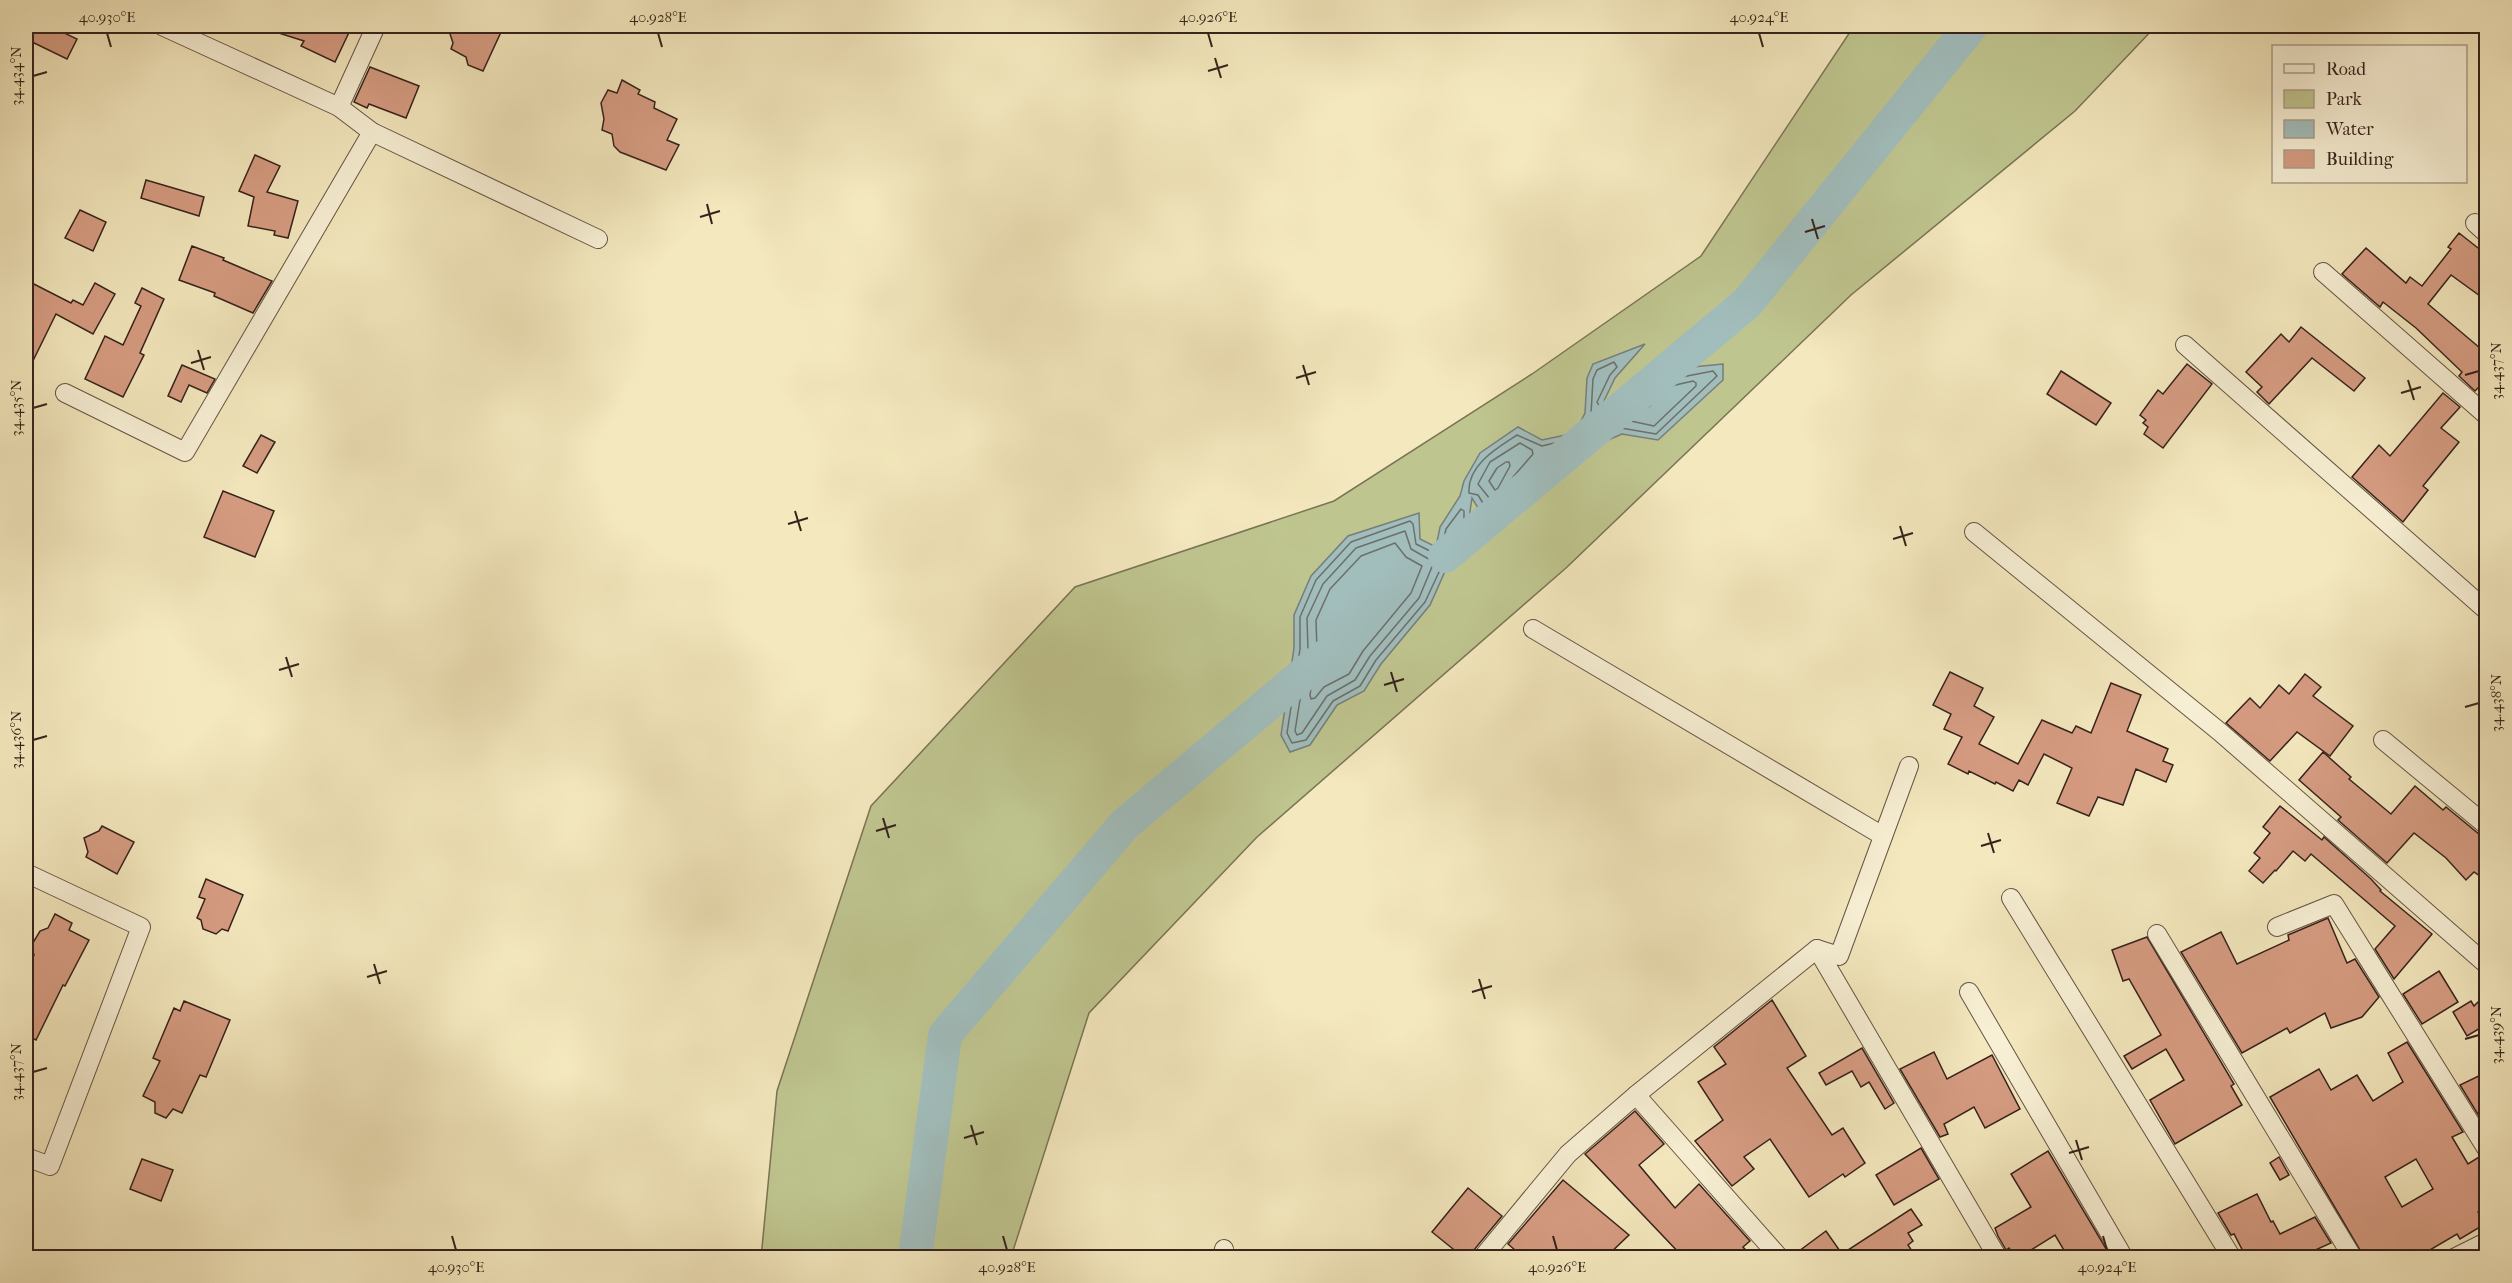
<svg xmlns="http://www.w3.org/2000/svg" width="2512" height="1283" viewBox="0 0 2512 1283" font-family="'IM FELL French Canon',serif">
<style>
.green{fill:#bfc58f;stroke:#7a7455;stroke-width:1.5}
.water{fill:#a1bdbc;stroke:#767f7c;stroke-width:1.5}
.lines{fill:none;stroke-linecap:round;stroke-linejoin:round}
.shore{stroke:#6c706c;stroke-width:1.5}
.river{stroke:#a1bdbc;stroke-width:34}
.building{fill:#d69c82;stroke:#36221b;stroke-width:1.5;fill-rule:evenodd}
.minor-casing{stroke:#665444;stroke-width:20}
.minor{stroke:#f8f0d5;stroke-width:18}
.ticks{fill:none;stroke:#36221b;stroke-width:2}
.neatline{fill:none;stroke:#36221b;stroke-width:2}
.ticks-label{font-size:15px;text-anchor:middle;fill:#36221b}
</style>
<rect width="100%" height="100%" fill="#f4e8be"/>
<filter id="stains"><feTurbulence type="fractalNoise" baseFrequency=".00333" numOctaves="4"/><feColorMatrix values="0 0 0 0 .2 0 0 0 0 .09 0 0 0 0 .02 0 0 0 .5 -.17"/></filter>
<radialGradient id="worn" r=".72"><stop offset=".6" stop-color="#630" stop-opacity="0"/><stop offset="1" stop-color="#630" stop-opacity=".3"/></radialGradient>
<path class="green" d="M1854 26H2156L2075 111 1851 295 1566 568 1257 837 1089 1013 1011 1257 761 1258 777 1091 871 806 1075 587 1334 501 1532 374 1701 256Z"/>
<path class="water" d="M1645 344 1615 378 1603 403 1616 407 1629 399 1641 397 1645 382C1664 369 1699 366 1723 364V380L1658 440 1622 434 1580 452 1542 463 1525 484 1514 509 1493 521 1478 508 1472 498 1469 518 1482 528 1451 558 1430 605 1381 664 1364 691 1337 705 1310 745 1290 752 1281 735 1294 648V615L1311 576 1348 536 1419 513 1420 539 1436 547 1440 527 1460 496 1464 481 1480 453 1518 427 1542 440 1575 433 1585 413 1587 378 1593 364Z"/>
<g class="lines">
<g class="shore">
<path d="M1614 362 1617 367 1610 375 1597 402 1601 409 1614 413 1631 405 1644 402 1650 386 1656 382 1713 371 1717 376 1656 434 1621 428 1579 446 1540 458 1519 481 1509 505 1495 513 1484 505 1478 495 1469 493C1467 465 1497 448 1517 435L1542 446 1579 437 1591 414 1593 379 1597 370Z"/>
<path d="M1693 381 1696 383V386L1654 426 1626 420V417L1650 406 1658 389Z"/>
<path d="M1520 443 1532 450 1533 454 1513 477 1503 500 1494 504 1478 484 1490 462Z"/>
<path d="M1506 462H1509L1510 466 1498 488 1495 490 1489 481 1497 468Z"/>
<path d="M1461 509 1464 511V520L1471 530 1447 555 1425 602 1376 660 1360 686 1333 701 1306 740 1292 743 1287 733 1300 649V617L1316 580 1351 542 1410 521 1413 524 1416 544 1432 552H1438L1442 548 1446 529Z"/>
<path d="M1405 531 1411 549 1434 562 1419 598 1370 656 1355 680 1327 696 1302 733 1297 735 1295 731 1308 650 1307 618 1323 584 1356 548Z"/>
<path d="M1395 543 1406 557 1422 566 1411 593 1363 651 1349 674 1324 687 1315 698 1311 699 1310 695 1317 651 1316 620 1330 589 1361 556Z"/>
</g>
<g class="river">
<path d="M1445 556 1747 303 1971 26"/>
<path d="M915 1258 945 1035 1125 824 1324 657"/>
</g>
</g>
<g class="building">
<path d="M30 26H50L77 39 67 59 26 39Z"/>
<path d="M266 26H352L335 62 301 46 304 41 266 29Z"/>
<path d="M453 26H488L501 32 483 71 468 65 466 57 451 49 453 43 450 34Z"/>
<path d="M370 67 419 86 406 118 369 104 367 108 354 102Z"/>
<path d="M622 80 640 90 638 94 655 102 654 108 677 119 667 140 679 145 666 170 620 152 614 146 612 134 602 130 604 119 601 103 608 90 617 93Z"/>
<path d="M255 155 280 166 267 192 298 201 288 238 274 235 275 231 248 226 254 197 239 191Z"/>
<path d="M146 180 204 197 199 216 141 198Z"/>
<path d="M80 210 106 222 93 251 65 238Z"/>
<path d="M2459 233 2487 255V301L2451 275 2428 304 2487 354V395L2478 388 2475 391 2459 376 2462 372 2416 328 2383 302 2380 307 2342 274 2366 248 2406 283 2410 277 2422 286 2451 249 2448 247Z"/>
<path d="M192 246 224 258 223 260 272 281 253 313 214 296 215 293 179 280Z"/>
<path d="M26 280 71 303 73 300 83 305 95 283 115 294 93 334 56 314 26 375Z"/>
<path d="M142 288 164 299 140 353 144 355 123 397 85 379 105 336 123 345 141 306 135 303Z"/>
<path d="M2301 327 2365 378 2354 391 2312 358 2269 404 2257 392 2262 387 2246 372 2281 334 2289 342Z"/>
<path d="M2187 364 2212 384 2163 448 2144 434 2148 427 2143 423 2146 420 2140 415 2158 390 2163 394Z"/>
<path d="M182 365 215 379 207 393 189 385 181 402 168 396Z"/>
<path d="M2061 371 2111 403 2096 425 2047 394Z"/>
<path d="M2443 393 2460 407 2441 428 2459 442 2423 486 2428 490 2403 522 2352 477 2379 445 2390 456Z"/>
<path d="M261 435 275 442 257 473 243 466Z"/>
<path d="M223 491 274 511 255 557 204 537Z"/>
<path d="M1950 672 1983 688 1974 706 1994 717 1979 744 2018 764 2042 720 2072 733 2076 726 2091 733 2111 683 2141 695 2127 731 2168 749 2163 761 2173 765 2166 782 2136 769 2123 805 2098 797 2089 816 2057 803 2072 768 2044 754 2028 785 2019 780 2013 791 1996 782 1995 784 1969 771 1968 774 1948 764 1962 737 1944 729 1951 714 1933 705Z"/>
<path d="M2305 674 2321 687 2313 696 2353 726 2330 756 2297 732 2270 761 2226 723 2250 698 2260 708 2279 685 2289 694Z"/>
<path d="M2323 752 2351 777 2349 779 2391 814 2415 786 2443 810 2446 807 2479 834 2487 836V881L2474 872 2466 880 2446 858 2414 833 2387 863 2338 820 2341 817 2299 780Z"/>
<path d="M2280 806 2322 840 2324 837 2371 879 2381 890 2380 891 2432 934 2394 979 2375 949 2395 926 2311 854 2305 861 2293 851 2276 871 2275 870 2263 883 2249 871 2260 858 2254 853 2270 833 2263 827Z"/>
<path d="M102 826 134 842 117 874 86 857 88 852 84 838 99 831Z"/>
<path d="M206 879 243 895 228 931 222 929 216 934 203 929 201 920 197 918 205 899 199 897Z"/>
<path d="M55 914 72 923 69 930 89 940 65 986 63 985 36 1040 26 1035V972L34 955 31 946 40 931 48 928Z"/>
<path d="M2328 918 2347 963 2355 959 2379 997 2362 1017 2331 1028 2325 1013 2290 1033 2287 1028 2242 1053 2181 952 2221 932 2237 964 2289 940 2288 935Z"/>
<path d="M2147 937 2234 1084 2231 1086 2242 1105 2175 1144 2150 1100 2184 1080 2166 1049 2132 1069 2124 1056 2161 1035 2129 979 2123 981 2112 950Z"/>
<path d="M2439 971 2458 1002 2422 1024 2403 994Z"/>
<path d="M2487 993V1024L2467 1036 2453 1012 2471 1001 2474 1006Z"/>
<path d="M1772 1000 1806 1056 1787 1068 1832 1135 1843 1128 1865 1163 1845 1177 1843 1174 1809 1197 1770 1139 1744 1157 1754 1169 1732 1186 1695 1141 1723 1120 1698 1082 1726 1064 1714 1047Z"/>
<path d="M184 1001 230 1020 206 1077 200 1075 182 1113 173 1109 166 1118 155 1113V1102L143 1096 160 1061 153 1058 174 1008 180 1011Z"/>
<path d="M2407 1042 2463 1132 2452 1137 2468 1164 2479 1157 2487 1159V1208L2478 1212 2485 1224 2460 1239 2457 1234 2418 1257H2364L2270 1097 2319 1069 2331 1090 2357 1075 2373 1101 2403 1082 2388 1053ZM2416 1159 2433 1189 2402 1207 2385 1177Z"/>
<path d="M1862 1048 1894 1103 1885 1109 1869 1082 1861 1087 1852 1071 1826 1085 1819 1073Z"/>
<path d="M1934 1052 1947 1079 1992 1055 2020 1109 1985 1128 1974 1107 1944 1124 1948 1134 1940 1137 1900 1069Z"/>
<path d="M2487 1072V1118L2482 1121 2460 1085Z"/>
<path d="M1635 1111 1664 1144 1639 1165 1675 1208 1699 1184 1750 1241 1743 1247 1752 1257H1683L1585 1154Z"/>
<path d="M1921 1148 1939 1179 1894 1205 1876 1175Z"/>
<path d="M2048 1151 2111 1257H2068L2055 1235 2020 1257H2015L2009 1248 2006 1250 1998 1236 1995 1228 2031 1207 2011 1174Z"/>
<path d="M2279 1157 2289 1175 2280 1180 2270 1163Z"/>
<path d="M142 1159 173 1170 161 1201 130 1189Z"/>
<path d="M1563 1180 1629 1235 1606 1257H1523L1508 1244Z"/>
<path d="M1468 1188 1502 1216 1473 1251 1471 1257H1463L1432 1232Z"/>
<path d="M2257 1194 2271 1222 2273 1221 2280 1234 2315 1217 2331 1243 2313 1251 2317 1257H2246L2234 1234 2231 1235 2218 1213Z"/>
<path d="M1911 1209 1922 1225 1908 1233 1913 1241 1908 1245 1916 1257H1791L1826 1231 1842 1254Z"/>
</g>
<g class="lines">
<defs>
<g id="minor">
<path d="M162 26 339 107 372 132 598 239"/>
<path d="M339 107 376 26"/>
<path d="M2475 223 2486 233"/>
<path d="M2323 272 2486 415"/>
<path d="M2185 345 2486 610"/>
<path d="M65 393 185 452 372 132"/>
<path d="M1974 532 2220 732 2486 964"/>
<path d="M1533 629 1883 836"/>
<path d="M2383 740 2486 825"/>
<path d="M26 873 141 927 50 1166 26 1157"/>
<path d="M2011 898 2232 1258"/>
<path d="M2277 927 2334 904 2486 1148"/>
<path d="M2157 934 2353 1258"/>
<path d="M1817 949 1998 1258"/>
<path d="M1969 992 2124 1258"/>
<path d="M1636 1095 1780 1258"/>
<path d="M1222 1258 1224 1249"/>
<path d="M1482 1258 1568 1154 1636 1095 1817 949 1839 956 1909 766"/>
<path d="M2454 1258 2486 1242"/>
</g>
</defs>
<use href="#minor" class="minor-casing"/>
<use href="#minor" class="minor"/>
</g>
<path class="ticks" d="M107 33 111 47M658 33 662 47M1208 33 1212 47M1759 33 1763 47M1215 58 1221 78M1208 71 1228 65M33 76 47 72M707 204 712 224M700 217 720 211M1812 219 1818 239M1805 232 1825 226M198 350 204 370M191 363 211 357M1303 365 1309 385M2465 375 2479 371M1296 378 1316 372M2408 380 2414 400M2401 393 2421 387M33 408 47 404M795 511 801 531M788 524 808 518M1900 526 1906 546M1893 539 1913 533M286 657 292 677M279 670 299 664M1391 672 1397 692M1384 685 1404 679M2465 707 2479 703M33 740 47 736M883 818 889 838M876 831 896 825M1988 833 1994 853M1981 846 2001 840M374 964 380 984M367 977 387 971M1479 979 1485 999M1472 992 1492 986M2465 1039 2479 1035M33 1072 47 1068M971 1125 977 1145M964 1138 984 1132M2076 1140 2082 1160M2069 1153 2089 1147M452 1236 456 1250M1003 1236 1007 1250M1553 1236 1557 1250M2103 1236 2107 1250"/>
<rect width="2512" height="1283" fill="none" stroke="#f4e8be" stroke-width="66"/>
<rect x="2272" y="45" width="195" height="138" fill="#f8f0d5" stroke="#aa9e8b" stroke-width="1.5"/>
<rect x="2284" y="64" width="30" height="9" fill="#f8f0d5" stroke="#aa9e8b" stroke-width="1.5"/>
<text x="2326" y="75" font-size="18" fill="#36221b">Road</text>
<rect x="2284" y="90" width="30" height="18" fill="#bfc58f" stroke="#aa9e8b" stroke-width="1.5"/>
<text x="2326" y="105" font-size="18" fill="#36221b">Park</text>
<rect x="2284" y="120" width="30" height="18" fill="#a1bdbc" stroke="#aa9e8b" stroke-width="1.5"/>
<text x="2326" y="135" font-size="18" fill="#36221b">Water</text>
<rect x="2284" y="150" width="30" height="18" fill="#d69c82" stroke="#aa9e8b" stroke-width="1.5"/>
<text x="2326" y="165" font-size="18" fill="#36221b">Building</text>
<rect x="33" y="33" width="2446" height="1217" class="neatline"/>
<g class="ticks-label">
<text x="107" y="22">40.930°E</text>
<text x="658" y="22">40.928°E</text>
<text x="1208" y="22">40.926°E</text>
<text x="1759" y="22">40.924°E</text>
<text transform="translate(16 76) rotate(-90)" y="5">34.434°N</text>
<text transform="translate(2496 371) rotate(-90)" y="5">34.437°N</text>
<text transform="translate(16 408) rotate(-90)" y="5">34.435°N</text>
<text transform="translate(2496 703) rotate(-90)" y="5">34.438°N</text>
<text transform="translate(16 740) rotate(-90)" y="5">34.436°N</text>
<text transform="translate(2496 1035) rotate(-90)" y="5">34.439°N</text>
<text transform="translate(16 1072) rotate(-90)" y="5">34.437°N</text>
<text x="456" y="1272">40.930°E</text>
<text x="1007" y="1272">40.928°E</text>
<text x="1557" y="1272">40.926°E</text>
<text x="2107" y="1272">40.924°E</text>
</g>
<rect width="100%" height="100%" filter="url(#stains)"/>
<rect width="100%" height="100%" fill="url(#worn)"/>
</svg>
